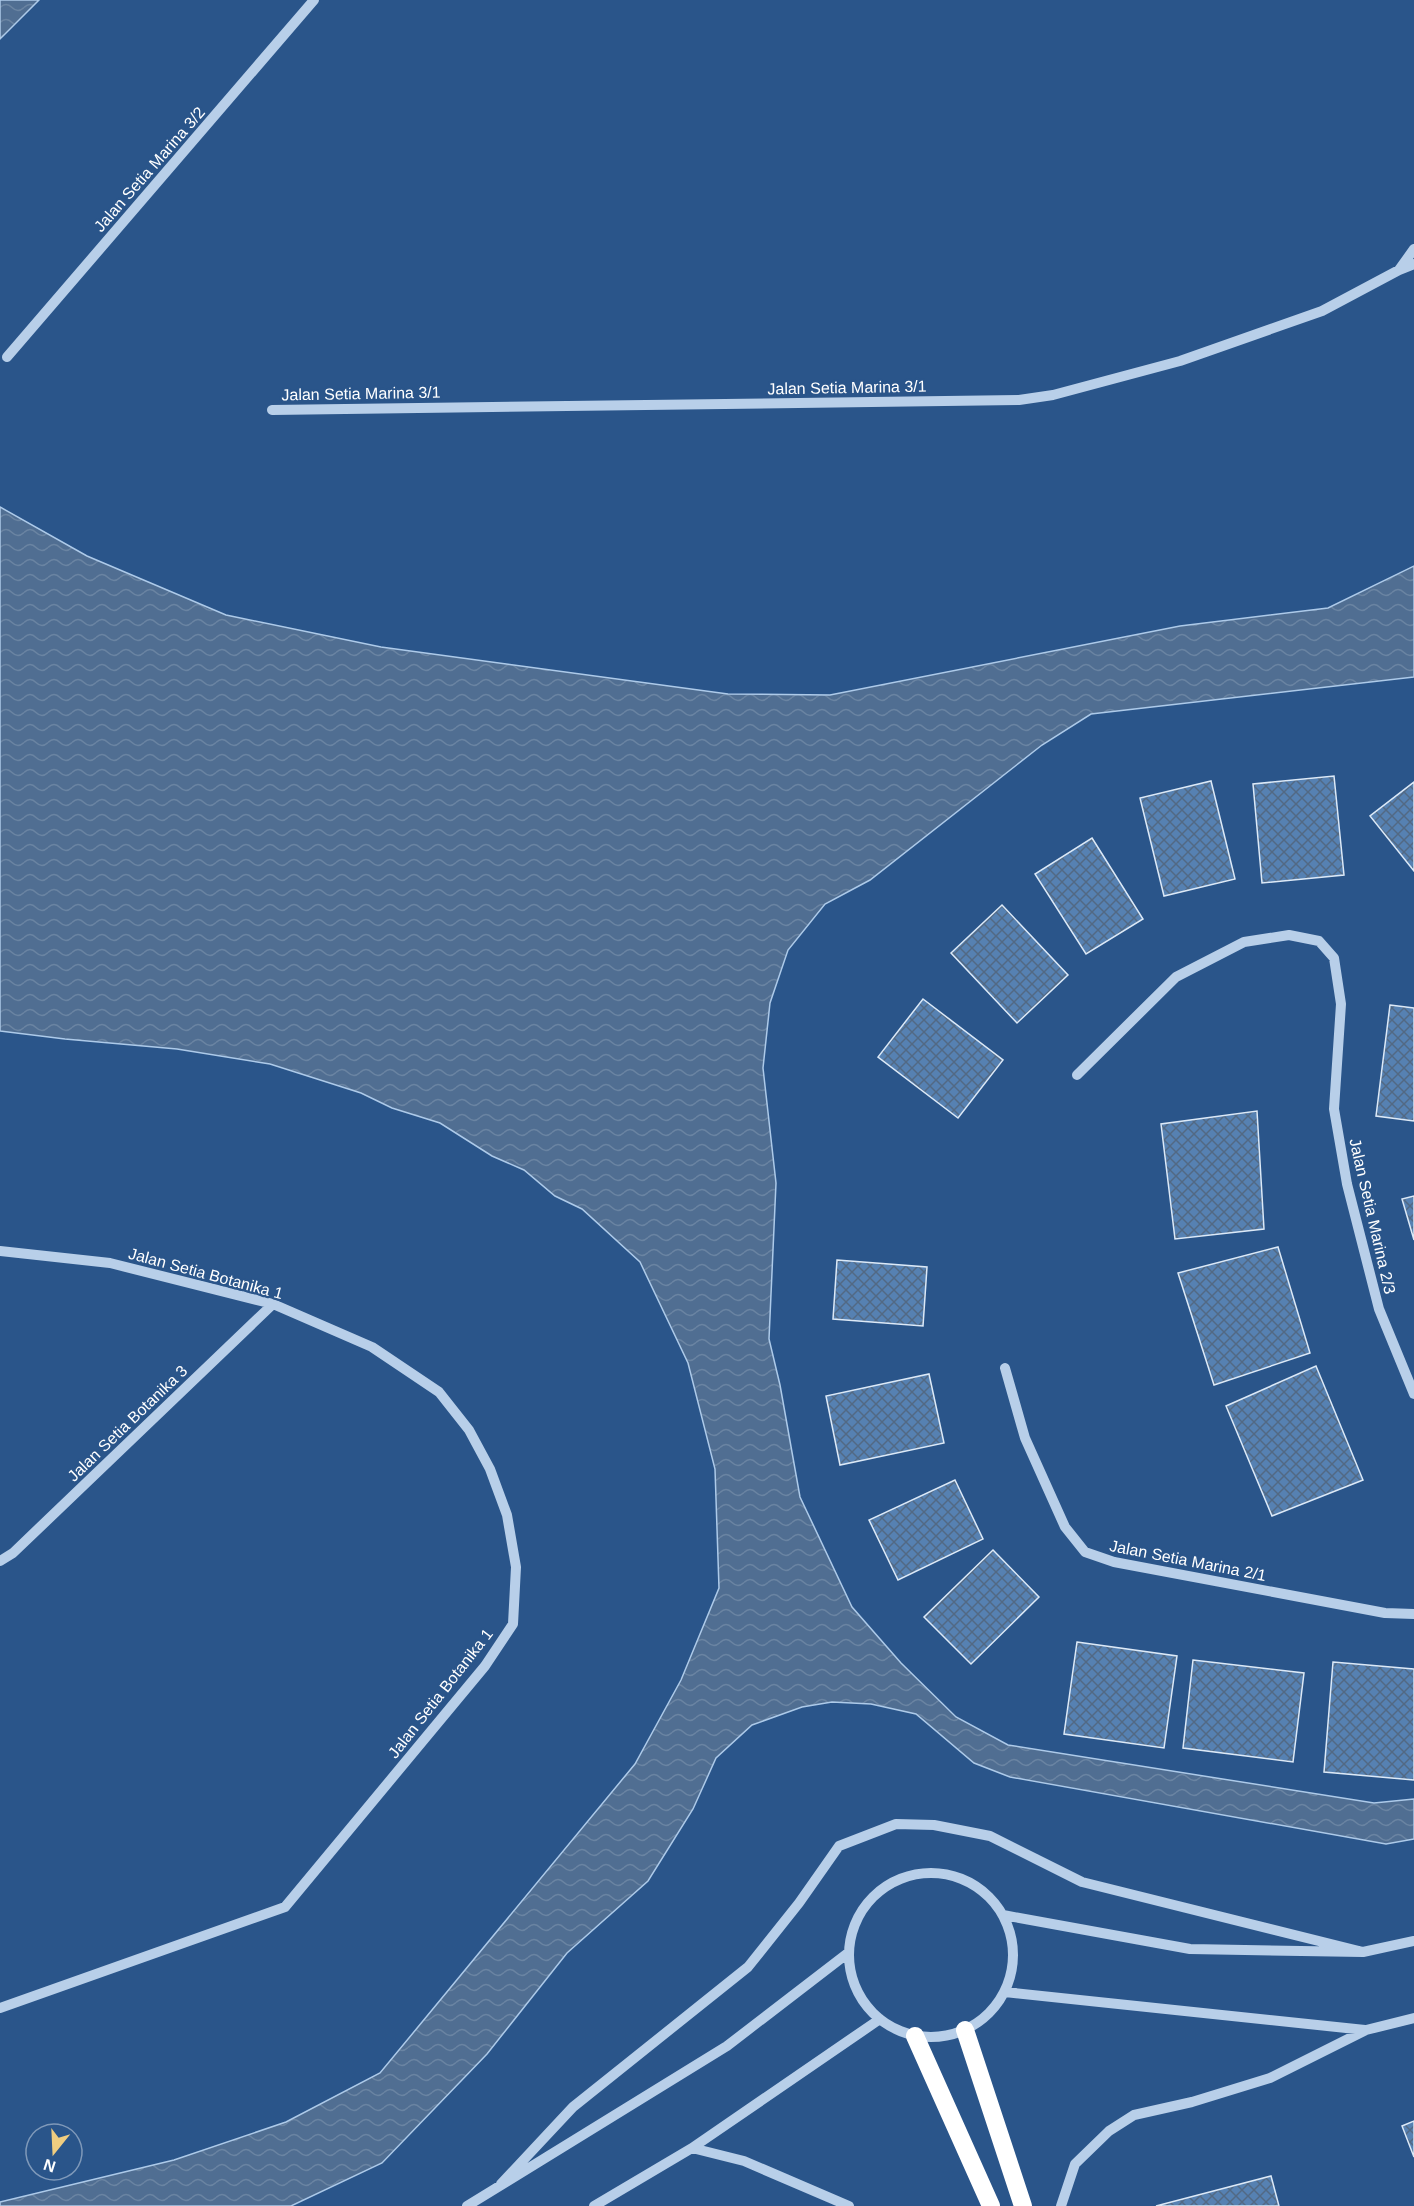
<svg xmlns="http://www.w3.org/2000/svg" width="1414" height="2206" viewBox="0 0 1414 2206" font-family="Arial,sans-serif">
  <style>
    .water { fill: url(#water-waves); stroke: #adcae9; stroke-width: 1.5 }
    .building { fill: url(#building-cross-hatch); stroke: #dce9f7; stroke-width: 1.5 }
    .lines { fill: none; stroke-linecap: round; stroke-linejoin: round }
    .minor { stroke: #b8cfe9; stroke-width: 10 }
    .highway { stroke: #fff; stroke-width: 18 }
    .labels { text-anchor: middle; stroke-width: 4.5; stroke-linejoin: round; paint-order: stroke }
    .street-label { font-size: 16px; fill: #fff; stroke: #2a558a }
  </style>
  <defs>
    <pattern id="water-waves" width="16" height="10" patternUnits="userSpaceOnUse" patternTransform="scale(1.5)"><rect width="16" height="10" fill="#506e92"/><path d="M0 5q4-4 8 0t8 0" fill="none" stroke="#6a84a2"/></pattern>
    <pattern id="building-cross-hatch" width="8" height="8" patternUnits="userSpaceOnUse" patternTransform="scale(1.5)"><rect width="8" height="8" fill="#5681b2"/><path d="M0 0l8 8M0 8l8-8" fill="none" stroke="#526984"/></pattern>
  </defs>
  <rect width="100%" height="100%" fill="#2a558a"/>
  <path class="water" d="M0 0H39L0 39Z
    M0 507 87 556 226 615 381 647 728 694 830 695 1180 626 1328 608 1414 566V677L1091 714 1042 745 870 880 825 904 788 950 770 1003 763 1068 776 1183 769 1339 780 1385 800 1497 852 1607 901 1663 956 1717 1008 1745 1374 1803 1414 1799V1839L1386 1844 1010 1777 974 1763 916 1714 871 1704 832 1702 802 1707 752 1725 716 1758 693 1809 648 1881 567 1953 487 2054 382 2163 291 2206H0V2202L174 2160 286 2122 380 2073 635 1764 681 1680 719 1588 715 1469 688 1363 640 1262 582 1209 555 1196 524 1170 492 1156 440 1123 392 1108 361 1093 270 1064 177 1049 65 1039 0 1031Z"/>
  <path class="building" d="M1334 776 1344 875 1262 883 1253 784Z
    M1211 781 1235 879 1164 896 1140 798Z
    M1414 782V871L1370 816Z
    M1092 838 1143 919 1086 954 1035 874Z
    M1002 905 1068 975 1017 1023 951 953Z
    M923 999 1003 1060 958 1118 878 1057Z
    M1390 1005 1414 1008V1121L1376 1116Z
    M1257 1111 1264 1229 1175 1239 1161 1124Z
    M1414 1196V1240L1402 1199Z
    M1278 1247 1310 1353 1214 1385 1178 1273Z
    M837 1260 927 1267 923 1326 833 1319Z
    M1316 1366 1363 1480 1272 1516 1226 1406Z
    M929 1374 944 1443 840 1465 826 1396Z
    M955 1480 983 1539 898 1580 869 1520Z
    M993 1550 1039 1597 971 1664 924 1617Z
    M1077 1642 1177 1656 1164 1748 1064 1734Z
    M1193 1660 1304 1673 1293 1762 1183 1748Z
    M1333 1662 1414 1669V1780L1324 1772Z
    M1414 2121V2157L1402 2126Z
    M1271 2176 1279 2206H1156Z"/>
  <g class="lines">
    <path class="minor" d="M1399 270 1414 249
      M7 357 314 0
      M272 410 1019 400 1053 395 1180 361 1322 311 1399 270 1414 264
      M1077 1075 1176 977 1244 942 1289 935 1319 941 1334 958 1341 1004 1334 1109 1347 1184 1379 1309 1414 1394
      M0 1251 110 1263 273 1304 372 1347 439 1392 469 1430 490 1469 507 1515 516 1567 513 1624 485 1666 285 1907 0 2008
      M1005 1368 1025 1438 1065 1527 1085 1552 1114 1562 1385 1613 1414 1614
      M0 1561 13 1553 273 1304
      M849 1955a82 82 0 1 1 164 0a82 82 0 1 1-164 0Z
      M1003 1915 1190 1949 1363 1952 1414 1941
      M1005 1992 1365 2030
      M692 2148 744 2161 849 2206
      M501 2184 573 2107 748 1967 799 1903 839 1846 896 1824 934 1825 990 1836 1082 1882 1363 1952
      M467 2206 727 2046 848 1953
      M594 2206 692 2148 880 2019
      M1061 2206 1075 2164 1109 2131 1134 2115 1192 2102 1270 2078 1366 2030 1414 2018"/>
    <path class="highway" d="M965 2030 1023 2206
      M915 2036 991 2206"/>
  </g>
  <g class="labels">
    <g class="street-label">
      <text transform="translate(149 169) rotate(-49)" y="6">Jalan Setia Marina 3/2</text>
      <text transform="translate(847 387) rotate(-1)" y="6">Jalan Setia Marina 3/1</text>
      <text transform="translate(361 393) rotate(-1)" y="6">Jalan Setia Marina 3/1</text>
      <text transform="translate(1373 1216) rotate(77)" y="6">Jalan Setia Marina 2/3</text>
      <text transform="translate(206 1273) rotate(15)" y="6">Jalan Setia Botanika 1</text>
      <text transform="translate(127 1423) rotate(-44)" y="6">Jalan Setia Botanika 3</text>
      <text transform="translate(1188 1560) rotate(11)" y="6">Jalan Setia Marina 2/1</text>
      <text transform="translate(440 1693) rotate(-52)" y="6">Jalan Setia Botanika 1</text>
    </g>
  </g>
  <g transform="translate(54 2152) rotate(198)"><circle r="28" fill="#2a558a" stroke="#7f99b9" stroke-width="1.5"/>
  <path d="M0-4.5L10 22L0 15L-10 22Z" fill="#efcd80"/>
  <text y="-9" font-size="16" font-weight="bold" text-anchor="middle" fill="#ffffff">N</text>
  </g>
</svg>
